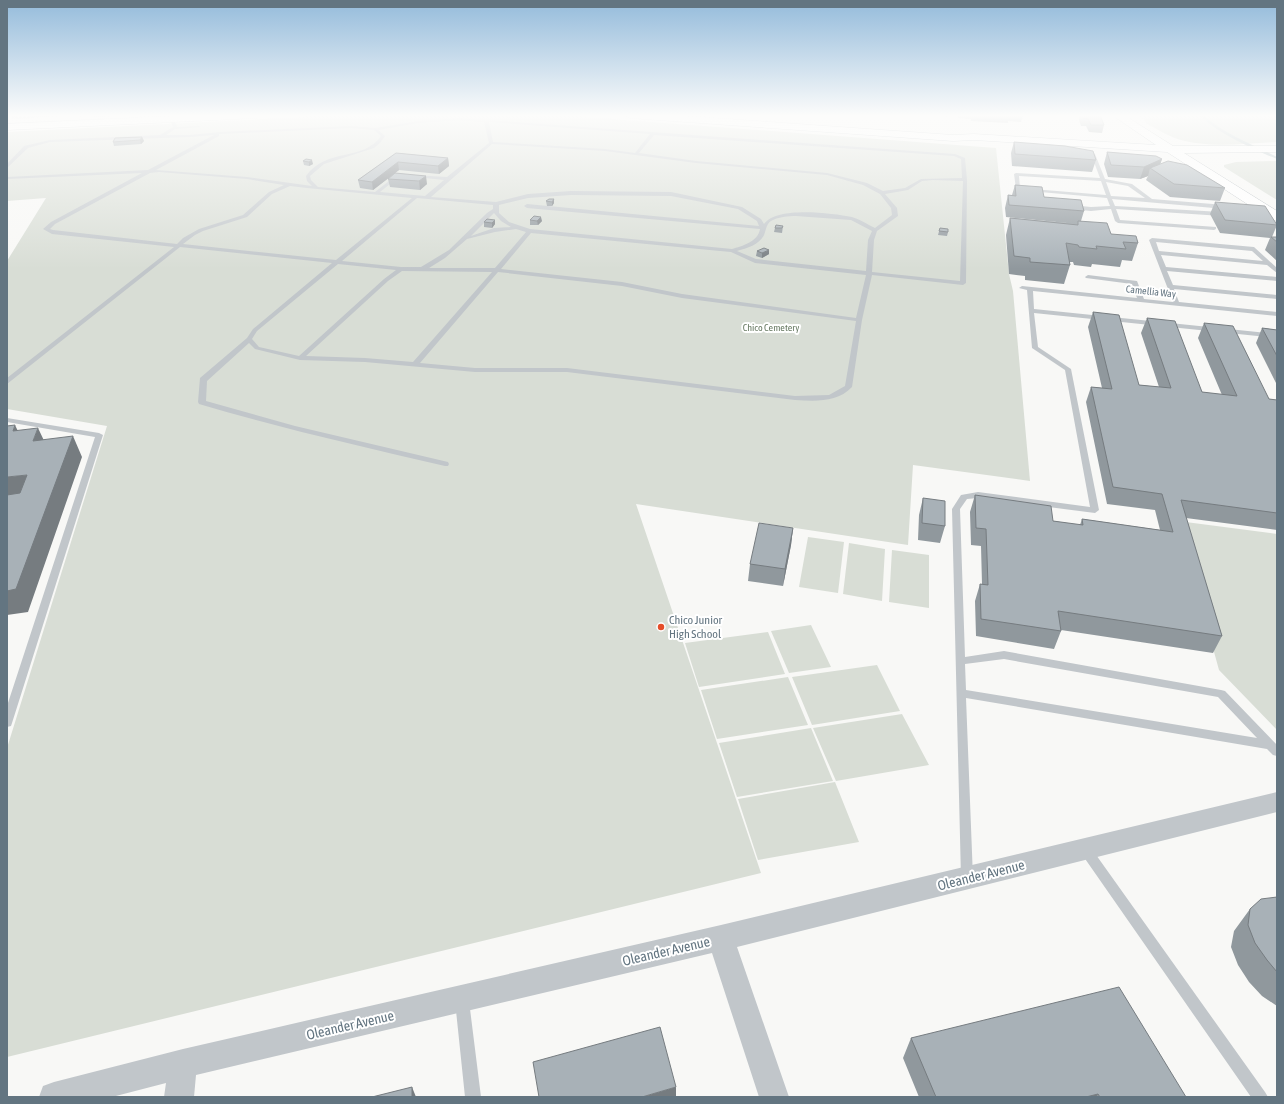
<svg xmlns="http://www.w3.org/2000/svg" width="1284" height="1104" viewBox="0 0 1284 1104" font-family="'Asap Condensed',sans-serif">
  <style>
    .green { fill: #d8ddd5 }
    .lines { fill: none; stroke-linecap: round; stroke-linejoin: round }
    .stream { fill: #b7c5c8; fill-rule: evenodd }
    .secondary-casing { stroke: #b1b8bd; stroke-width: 1 }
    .lane { fill: #c1c6ca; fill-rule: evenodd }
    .street { fill: #c1c6ca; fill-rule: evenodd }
    .secondary { fill: #fff; fill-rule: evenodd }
    .wall { fill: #90989d }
    .shaded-wall { fill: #767c80 }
    .building { fill: #a8b1b7; stroke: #767c80 }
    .poi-dot { fill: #e54d29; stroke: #fff; stroke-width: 1.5 }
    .labels { text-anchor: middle; stroke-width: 4; stroke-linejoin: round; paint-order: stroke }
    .far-street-label { font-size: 10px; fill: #637581; stroke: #fff }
    .far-park-label { font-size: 10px; fill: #677962; stroke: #fff }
    .poi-label { font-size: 12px; fill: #637581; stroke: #fff; text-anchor: start }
    .near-street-label { font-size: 14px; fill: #637581; stroke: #fff }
  </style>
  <rect width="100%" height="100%" fill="#f8f8f6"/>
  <path class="green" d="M343 115H558L996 148 1009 274 1013 291 1030 481 913 465 908 545 636 504 761 873 7 1057V748L107 426 7 409V261L46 198 7 201V132Z
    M1137 115H1277V142C1247 143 1214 148 1185 141 1171 138 1158 130 1146 123L1144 119Z
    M1277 161V200L1224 167V165L1236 162Z
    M1178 521 1277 534V730L1219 670Z
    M808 537 844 542 838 593 799 587Z
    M849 543 885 549 882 601 843 594Z
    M892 550 929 555V608L889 602Z
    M811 625 831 667 789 673 771 631Z
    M768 632 785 674 699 687 685 643Z
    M877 665 900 711 812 725 792 677Z
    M788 677 808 725 717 739 701 690Z
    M902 714 929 765 836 781 813 728Z
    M811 728 833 781 737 797 719 743Z
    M835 782 859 842 758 860 738 799Z"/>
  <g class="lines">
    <path class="stream" d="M1200 115H1203C1224 134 1252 144 1277 157V159C1257 151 1213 131 1200 115Z"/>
    <defs>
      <path id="secondary" d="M197 115H262L257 118 7 130V124Z
        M625 115H671L953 135 974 134 1156 145 1112 115H1124L1173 146H1277V152L1184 153 1277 211V221L1272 220 1167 152 974 140 953 141 630 118Z"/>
    </defs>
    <use href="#secondary" class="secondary-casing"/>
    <path class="lane" d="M13 115H17V117L55 115 58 116 17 119 12 118Z
      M81 115H85L82 117 80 116Z
      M139 115H143L138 122H136Z
      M944 115H948V116L946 117Z
      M172 118 174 119 177 127 199 126 201 127 175 129 166 135H190L220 132 351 126 375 128 419 121 458 118 955 154 965 158 967 180 966 283 963 285 872 275 862 320 852 387C837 403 815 401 795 400L567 372H475L365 362 300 360 255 349 249 343 207 381 206 401 295 426 448 462 449 464 448 466H445C363 447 280 428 199 404L198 402 200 378 247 338 253 329 332 263 180 247 7 384V378L174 247 52 234 43 229 51 222 142 173 7 179V177L148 170 214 135 190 137 50 142 28 148 7 168V164L24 146 50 140 160 135 173 127 170 119ZM458 120 484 122 489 143 447 177 413 175V177H415L444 180 425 196 380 192 400 176V175L398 174 375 192 318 187 311 180 310 176 324 164 374 148 380 143 385 136 378 130 419 123ZM489 122 650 134 635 153 605 149 493 142ZM351 128 374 130 381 136C363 162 327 147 306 176L307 181 312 186 247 177 156 170 219 136V134ZM654 135 954 156 961 159 962 178 921 179 905 188 883 191 867 183 827 173 696 161 639 153ZM492 144 605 151 696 163 827 175 863 185 880 194 891 208 892 215 875 228C867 224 859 219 852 217 831 213 777 206 764 224L761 219 742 207 671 192 571 191 528 194 496 202 431 197ZM159 172 247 179 284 185 269 192 243 215 199 229 183 238 177 244 53 230 50 229 55 224 150 173ZM933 180 963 181 960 281 872 272 874 240 877 231 898 216 897 208 885 194 908 190 922 181ZM290 186 307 188 412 198 336 260 183 244 195 235 203 231 247 217 272 194ZM571 195 671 196 738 209 757 221 759 226 527 204 524 206 527 208 760 229C758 242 742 246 732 249L530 229 509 222 499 213V205L528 198ZM417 198 493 205V209L487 213 449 250 421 267H401L342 261ZM494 213 501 221 511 227 494 228 471 236ZM796 216 851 220 872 231 868 240 866 271 756 259 737 251C747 248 759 245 764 235 766 231 766 224 771 221 777 217 789 216 796 216ZM516 229 526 232 495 268H429L445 258 467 239 495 232ZM531 233 720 251 731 252 755 263 866 275 856 318 682 294 622 282 501 269ZM338 264 396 270 384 279 299 356 259 347 252 339 257 331ZM402 271 492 272 413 362 365 358 306 356 388 281ZM498 272 622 286 682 298 856 321 845 386 829 395 795 396 567 368H475L420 363Z
      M1093 153 1095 154 1105 179 1132 184 1152 199 1225 205 1228 207 1225 209 1112 199 1115 206 1222 212 1225 214 1222 216 1116 209 1120 220 1216 227V229L1214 230 1118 223 1115 221 1111 209 1091 211 1071 209 1068 207 1071 205 1091 207 1110 206 1107 198 1018 190 1016 189 1014 174 1016 173 1100 178 1091 154ZM1019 176 1101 181 1106 195 1020 188ZM1106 182 1128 186 1145 198 1111 196Z
      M1152 238 1254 247 1277 268V273L1267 265 1161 255 1166 267 1277 277V281L1167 271 1173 285 1277 295V299L1174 289 1179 302 1277 312V316L1033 291 1034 309 1277 334V338L1034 313 1038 347 1071 369 1099 510 1095 513 978 498 967 499 960 509 965 657 1004 651 1221 690 1225 691 1277 745V756L1273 755 1267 749 966 698 973 878 971 882 967 884 963 882 961 878 952 509 961 495 978 492 1090 507 1065 370 1032 348 1027 290 1019 288 1022 286 1137 298 1132 284 1086 278 1085 277 1088 275 1137 281 1144 299 1173 302 1149 240ZM1156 242 1252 251 1263 261 1159 251ZM1004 659 1218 697 1257 738 966 690 965 664Z
      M7 418 99 433 103 435 12 723 11 726 7 727V706L95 437 7 422Z
      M1085 844 1089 845 1265 1092 1268 1097H1251L1081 853 1079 849 1081 845Z
      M462 994 467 996 469 1001 481 1097H465L455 1001 457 996Z"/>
    <path class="street" d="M1277 792V812L737 947 789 1097H759L712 953 196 1075 194 1097H164L166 1083 112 1097H39L43 1086 54 1082 183 1049 721 925Z"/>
    <use href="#secondary" class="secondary"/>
  </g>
  <path class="wall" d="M958 115H1023L1021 122 1008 121V123L971 121V119L958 118Z
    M1080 115H1100L1104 125 1102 133 1089 132 1086 126H1081L1079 120Z
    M142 137 144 141 141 144 114 146 113 142 115 138Z
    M1014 142 1096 160 1092 172 1012 166 1011 153Z
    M1107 152 1162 159 1160 164 1225 188 1220 201 1170 197 1146 180 1148 176 1140 179 1108 177 1104 164Z
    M396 153 448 158 449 166 439 174 399 170 395 173 427 184 420 190 390 187 388 179 395 173 373 190 360 188 358 180Z
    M306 159 313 164 309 166 304 165 303 161Z
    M1015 185 1044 197 1084 211 1081 221 1111 234 1138 243 1132 261 1122 260 1120 267 1092 264 1091 267 1074 265 1073 262H1069L1070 265 1064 284 1025 280V276L1009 274 1006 235 1010 218 1077 224 1006 217 1005 208 1008 195H1012Z
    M554 199V203L552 206H547L546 201Z
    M1215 202 1277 225 1272 237H1277V261L1265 250 1270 238 1220 233 1210 214Z
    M487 219 495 224 492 228 484 227V222Z
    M530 220 542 221 538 225H530Z
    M783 226 782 233 774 232 775 228Z
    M940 228 948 232 947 236 938 235Z
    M757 251 769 254 762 258 756 256Z
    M1093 312 1139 385 1159 387 1141 333 1147 318 1202 392 1222 395 1198 338 1204 323 1269 399 1277 400V530L1186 518 1222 636 1213 653 1061 630V631L1054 649 976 636 975 601 980 584H982L981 546 971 545 970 512 975 495 1053 521 1080 525 1082 519 1160 530 1155 510 1107 504 1086 402 1091 387 1102 388 1088 327Z
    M1262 328 1277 330V385L1256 343Z
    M923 498 945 526 940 543 918 540 919 515Z
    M793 528 791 545 783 586 748 581 750 564Z
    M1277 897V1006L1262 996 1249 982 1238 965 1231 947 1234 931 1250 909Z
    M911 1038 1186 1097H919L903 1058Z"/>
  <path class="shaded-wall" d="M94 115H124L94 117Z
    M142 137 144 141 141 144 140 140Z
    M448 158 449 166 439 174 438 166Z
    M1162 159 1158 171 1150 168 1148 176 1140 179 1144 167Z
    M312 160 313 164 309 166V162Z
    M398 162 399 170 373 190 372 182Z
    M426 176 427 184 420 190 419 181Z
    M554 199V203L552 206V202Z
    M541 217 542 221 538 225 537 221Z
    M495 220V224L492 228V223Z
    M769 250V254L762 258V253Z
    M15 425 25 446 13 431Z
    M38 428 48 449 33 441Z
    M73 436 82 457 28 612 7 615V591Z
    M27 475 37 496 7 501V477Z
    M793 528 791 545 783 586 785 569Z
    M412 1087 416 1097H412Z
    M676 1087V1097H642Z
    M1098 1094 1096 1097H1086Z"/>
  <path class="building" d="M1082 115H1100L1104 125H1091L1088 119 1083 118Z
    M142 137 140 140 113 142 115 138Z
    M1014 142 1065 146 1093 151 1096 160 1015 154Z
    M1107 152 1156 156 1162 159 1144 167 1111 165Z
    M396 153 448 158 438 166 398 162 372 182 358 180Z
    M306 159 312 160 309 162 303 161Z
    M1168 161 1187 165 1225 188 1174 184 1150 168Z
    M395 173 426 176 419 181 388 179Z
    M1015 185 1042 187 1044 197 1081 200 1084 211 1009 205 1008 195 1016 196Z
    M549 199H554L552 202 546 201Z
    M1215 202 1265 206 1277 225 1225 220Z
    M534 216 541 217 537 221 530 220Z
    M1010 218 1078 225V221L1107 223 1111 234 1136 236 1138 243 1123 242 1126 249 1096 246 1097 249 1079 247 1078 245 1066 243 1070 265 1030 262V258L1014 256Z
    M487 219 495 220 492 223 484 222Z
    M776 225 783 226 782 228H775Z
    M940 228 948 229V232L939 231Z
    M1271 237H1277V242Z
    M764 248 769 250 762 253 757 251Z
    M1093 312 1119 315 1139 385 1171 388 1147 318 1175 321 1202 392 1237 396 1204 323 1233 326 1269 399 1277 400V513L1181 500 1222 636 1058 611 1061 631 981 619 980 584 988 585 986 529 976 528 975 495 1051 506 1053 521 1083 525 1082 519 1173 532 1162 494 1113 487 1091 387 1112 389Z
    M1262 328 1277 330V356Z
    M15 425 13 431 38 428 33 441 73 436 16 589 7 591V495L20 493 27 475 7 477V426Z
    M923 498 945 501V526L922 523Z
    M759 523 793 528 785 569 750 564Z
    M1277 897V972L1267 960 1255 943 1248 925 1250 909 1261 899Z
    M1119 987 1186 1097H1100L1098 1094 1086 1097H936L911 1038Z
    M660 1027 676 1087 642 1097H539L533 1062Z
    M412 1087V1097H372Z"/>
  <linearGradient id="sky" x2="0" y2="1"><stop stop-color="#94bbdb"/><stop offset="0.43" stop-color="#fcfcfb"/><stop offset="1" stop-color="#fcfcfb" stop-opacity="0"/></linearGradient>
  <rect width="1284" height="269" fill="url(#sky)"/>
  <circle class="poi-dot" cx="661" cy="627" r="4"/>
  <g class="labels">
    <g class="far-street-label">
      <text transform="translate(1151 291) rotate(6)" y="4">Camellia Way</text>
    </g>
    <g class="far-park-label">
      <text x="771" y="331">Chico Cemetery</text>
    </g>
    <g class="poi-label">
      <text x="669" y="624">Chico Junior<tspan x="669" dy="14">High School</tspan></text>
    </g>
    <g class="near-street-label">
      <text transform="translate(981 875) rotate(-14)" y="5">Oleander Avenue</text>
      <text transform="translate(666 951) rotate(-13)" y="5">Oleander Avenue</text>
      <text transform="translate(350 1025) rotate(-13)" y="5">Oleander Avenue</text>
    </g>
  </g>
  <rect width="1284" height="1104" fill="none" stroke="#637581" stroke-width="16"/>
</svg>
